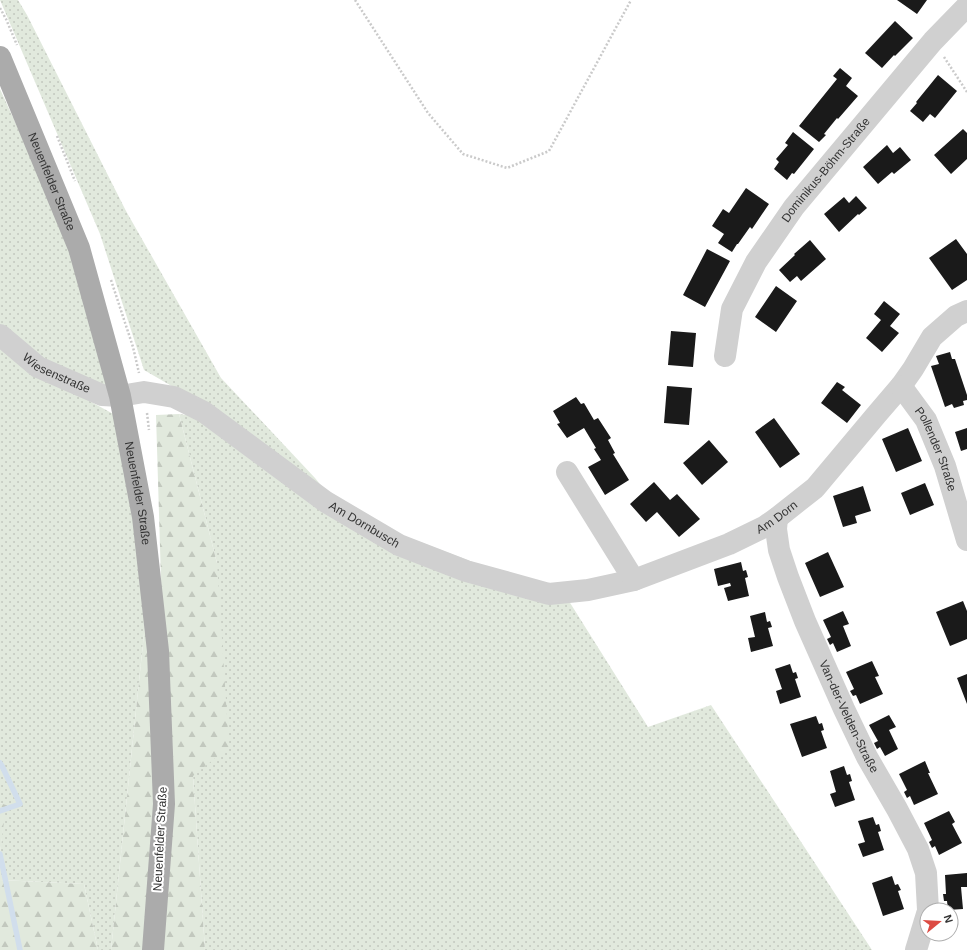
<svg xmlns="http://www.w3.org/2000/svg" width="967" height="950" viewBox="0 0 967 950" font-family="Helvetica,sans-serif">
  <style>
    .green { fill: url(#green-dots) }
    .forest { fill: url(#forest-firs) }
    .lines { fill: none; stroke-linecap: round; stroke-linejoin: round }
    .stream { stroke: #d1deec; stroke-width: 5.5 }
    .building { fill: #1a1a1a }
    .path { stroke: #cacaca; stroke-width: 2.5; stroke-dasharray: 2 2; stroke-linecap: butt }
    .minor { stroke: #d0d0d0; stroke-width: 22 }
    .major { stroke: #ababab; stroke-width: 22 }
    .labels { text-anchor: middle; stroke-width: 4; stroke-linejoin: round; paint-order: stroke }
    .street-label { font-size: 12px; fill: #333; stroke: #fff }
  </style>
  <defs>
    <pattern id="green-dots" width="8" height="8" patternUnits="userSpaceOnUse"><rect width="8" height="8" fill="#e1e9dd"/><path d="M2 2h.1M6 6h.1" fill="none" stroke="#c2c8be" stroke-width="1.8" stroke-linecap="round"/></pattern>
    <pattern id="forest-firs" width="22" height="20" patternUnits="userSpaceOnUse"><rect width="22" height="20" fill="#e1e9dd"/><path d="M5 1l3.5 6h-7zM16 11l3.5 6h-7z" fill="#c2c8be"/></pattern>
  </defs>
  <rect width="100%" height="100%" fill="#fff"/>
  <path class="green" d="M0 0H18L27 15 126 211 221 378 315 478 328 494 213 410 144 370 100 234Z
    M0 89 74 251 108 388 40 361 0 329Z
    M0 342 40 374 117 416 152 619 145 624 111 950H98L84 884 0 880V854L5 805 0 803Z
    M179 414 202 417 328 507 567 598 648 727 711 705 872 950H205L193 776 217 563Z"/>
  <path class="forest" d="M179 414 217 563 229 747 193 776 205 950H111L145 624 162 613 156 415Z
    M0 803 6 805 0 854Z
    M0 880 84 884 98 950H0Z"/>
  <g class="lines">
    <path class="stream" d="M0 763 2 766 20 804 0 811
      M0 854 20 950"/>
  </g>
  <path class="building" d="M897 0H927L917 14Z
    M895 21 913 38 895 56 894 55 882 68 865 53Z
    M840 68 852 78 846 86 858 96 838 119 837 118 824 134 826 135 819 142 799 126 837 79 833 76Z
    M938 75 957 91 935 118 930 114 923 122 910 111 917 103 916 102Z
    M963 129 967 133V159L951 174 934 155Z
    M793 132 814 149 794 174 792 173 787 180 774 169 779 162 776 159 788 145 785 143Z
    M887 145 893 153 900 147 911 160 894 174 892 172 878 184 863 167Z
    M746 188 769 204 752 229 750 227 738 244H737L732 252 718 243 724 234 712 226 723 209 729 213Z
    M856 196 867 208 859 215 858 214 839 232 824 214 844 197 849 203Z
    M956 239 967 254V280L952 290 929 258Z
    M810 240 826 259 801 281 797 276 790 282 779 270 795 255 794 254Z
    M707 249 730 261 705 307 683 295Z
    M776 286 797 301 776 332 755 317Z
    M884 301 900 314 890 326 899 333 882 352 866 338 881 320 874 314Z
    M671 331 696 333 693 367 668 365Z
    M950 352 952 359H955L967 395V400L963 401 964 405 954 408 952 404 945 407 931 366 939 364 936 356Z
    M837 382 845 387 842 390 861 405 847 423 821 403Z
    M667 386 692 388 689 425 664 423Z
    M576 397 581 404 584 403 594 420 598 418 611 438 608 440 615 453 613 454 629 480 605 495 588 467 601 460 594 449 596 448 584 428 567 438 557 424 560 423 553 411Z
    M774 418 800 454 780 468 755 432Z
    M908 428 922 461 896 472 882 439Z
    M967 428V449L961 451 955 432Z
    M709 440 728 462 702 485 683 463Z
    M654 482 670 500 677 494 700 519 679 537 657 512 646 522 630 504Z
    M925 483 934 505 910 515 901 493Z
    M863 486 871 511 855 516 857 523 843 527 833 496Z
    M828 552 844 587 820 597 805 563Z
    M741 562 743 571 746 570 748 577 745 578 749 596 728 601 724 588 731 586 730 583 718 586 714 569Z
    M963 601 967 611V639L950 646 936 612Z
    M843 611 849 624 843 626 851 646 837 652 833 643 830 645 827 639 831 637 823 620Z
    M765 612 767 622 770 621 772 627 768 628 773 646 751 652 748 638 755 637 750 616Z
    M872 661 879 676 875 677 883 694 860 704 856 695 853 696 850 691 854 689 846 672Z
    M790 664 793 673 796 672 798 678 795 679 801 697 780 704 776 691 782 689 775 669Z
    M967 674V704L957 678Z
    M889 715 896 727 889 730 898 749 885 756 880 747 877 749 874 743 878 741 869 725Z
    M816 716 819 724 822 723 824 730 821 731 827 748 802 757 790 724Z
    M925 761 930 773H928L938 794 914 805 910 796 907 798 904 792 907 790 899 774Z
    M844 766 847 775 850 774 852 781 849 782 855 800 835 807 830 794 836 792 830 771Z
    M949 811 955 822 952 824 962 843 939 855 935 846 932 848 929 842 932 840 924 823Z
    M873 817 876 825 879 824 881 831 878 832 884 850 863 857 858 844 865 842 858 821Z
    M967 873V887H961L963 909 948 910 947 901H944L943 894H946L945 875Z
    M892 876 895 885 898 884 901 890 898 891 904 909 883 916 872 883Z"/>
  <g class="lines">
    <path class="path" d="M355 0 428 113 463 154 507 168 549 151 631 0
      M0 8 6 19 17 45
      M944 57 967 92
      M57 136 75 181
      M111 280 133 347 139 373
      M147 413 149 430"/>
    <g class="minor">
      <path id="s1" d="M0 335 38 367 102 395 120 396 144 392 174 397 204 412 326 502 399 545 466 571 549 594 588 590 634 580 729 544 764 527 777 518 815 488 877 414 901 386 913 369 932 337 956 316 967 311"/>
      <path id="s2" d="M725 356 732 309 756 262 794 207 933 41 967 6"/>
      <path id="s3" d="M901 386 926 420 945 466 967 540"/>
      <path d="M567 472 634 580"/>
      <path id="s4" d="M777 518 776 529 779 550 788 577 805 621 844 709 867 757 897 809 918 849 926 873 928 910"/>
      <path d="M916 950 927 914"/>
    </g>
    <path class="major" id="s5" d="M0 57 79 248 120 396 143 517 158 651 164 804 153 950"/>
  </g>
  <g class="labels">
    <g class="street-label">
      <text dy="4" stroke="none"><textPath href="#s2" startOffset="216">Dominikus-Böhm-Straße</textPath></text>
      <text dy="4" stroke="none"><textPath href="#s5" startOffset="135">Neuenfelder Straße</textPath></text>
      <text dy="4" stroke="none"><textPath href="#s1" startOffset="69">Wiesenstraße</textPath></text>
      <text dy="4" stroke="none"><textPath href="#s3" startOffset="73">Pollender Straße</textPath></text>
      <text dy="4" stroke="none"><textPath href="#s5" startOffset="459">Neuenfelder Straße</textPath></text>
      <text dy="4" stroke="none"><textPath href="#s1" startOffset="863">Am Dorn</textPath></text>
      <text dy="4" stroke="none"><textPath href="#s1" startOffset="422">Am Dornbusch</textPath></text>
      <text dy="4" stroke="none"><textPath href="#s4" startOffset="213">Van-der-Velden-Straße</textPath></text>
      <text transform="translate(160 839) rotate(-87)" y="4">Neuenfelder Straße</text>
    </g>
  </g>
  <g transform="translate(939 922) rotate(72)"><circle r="19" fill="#ffffff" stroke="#adadad"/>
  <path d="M0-3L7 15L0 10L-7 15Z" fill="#dc4b43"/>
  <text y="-6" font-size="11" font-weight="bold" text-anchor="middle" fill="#333333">N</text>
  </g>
</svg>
